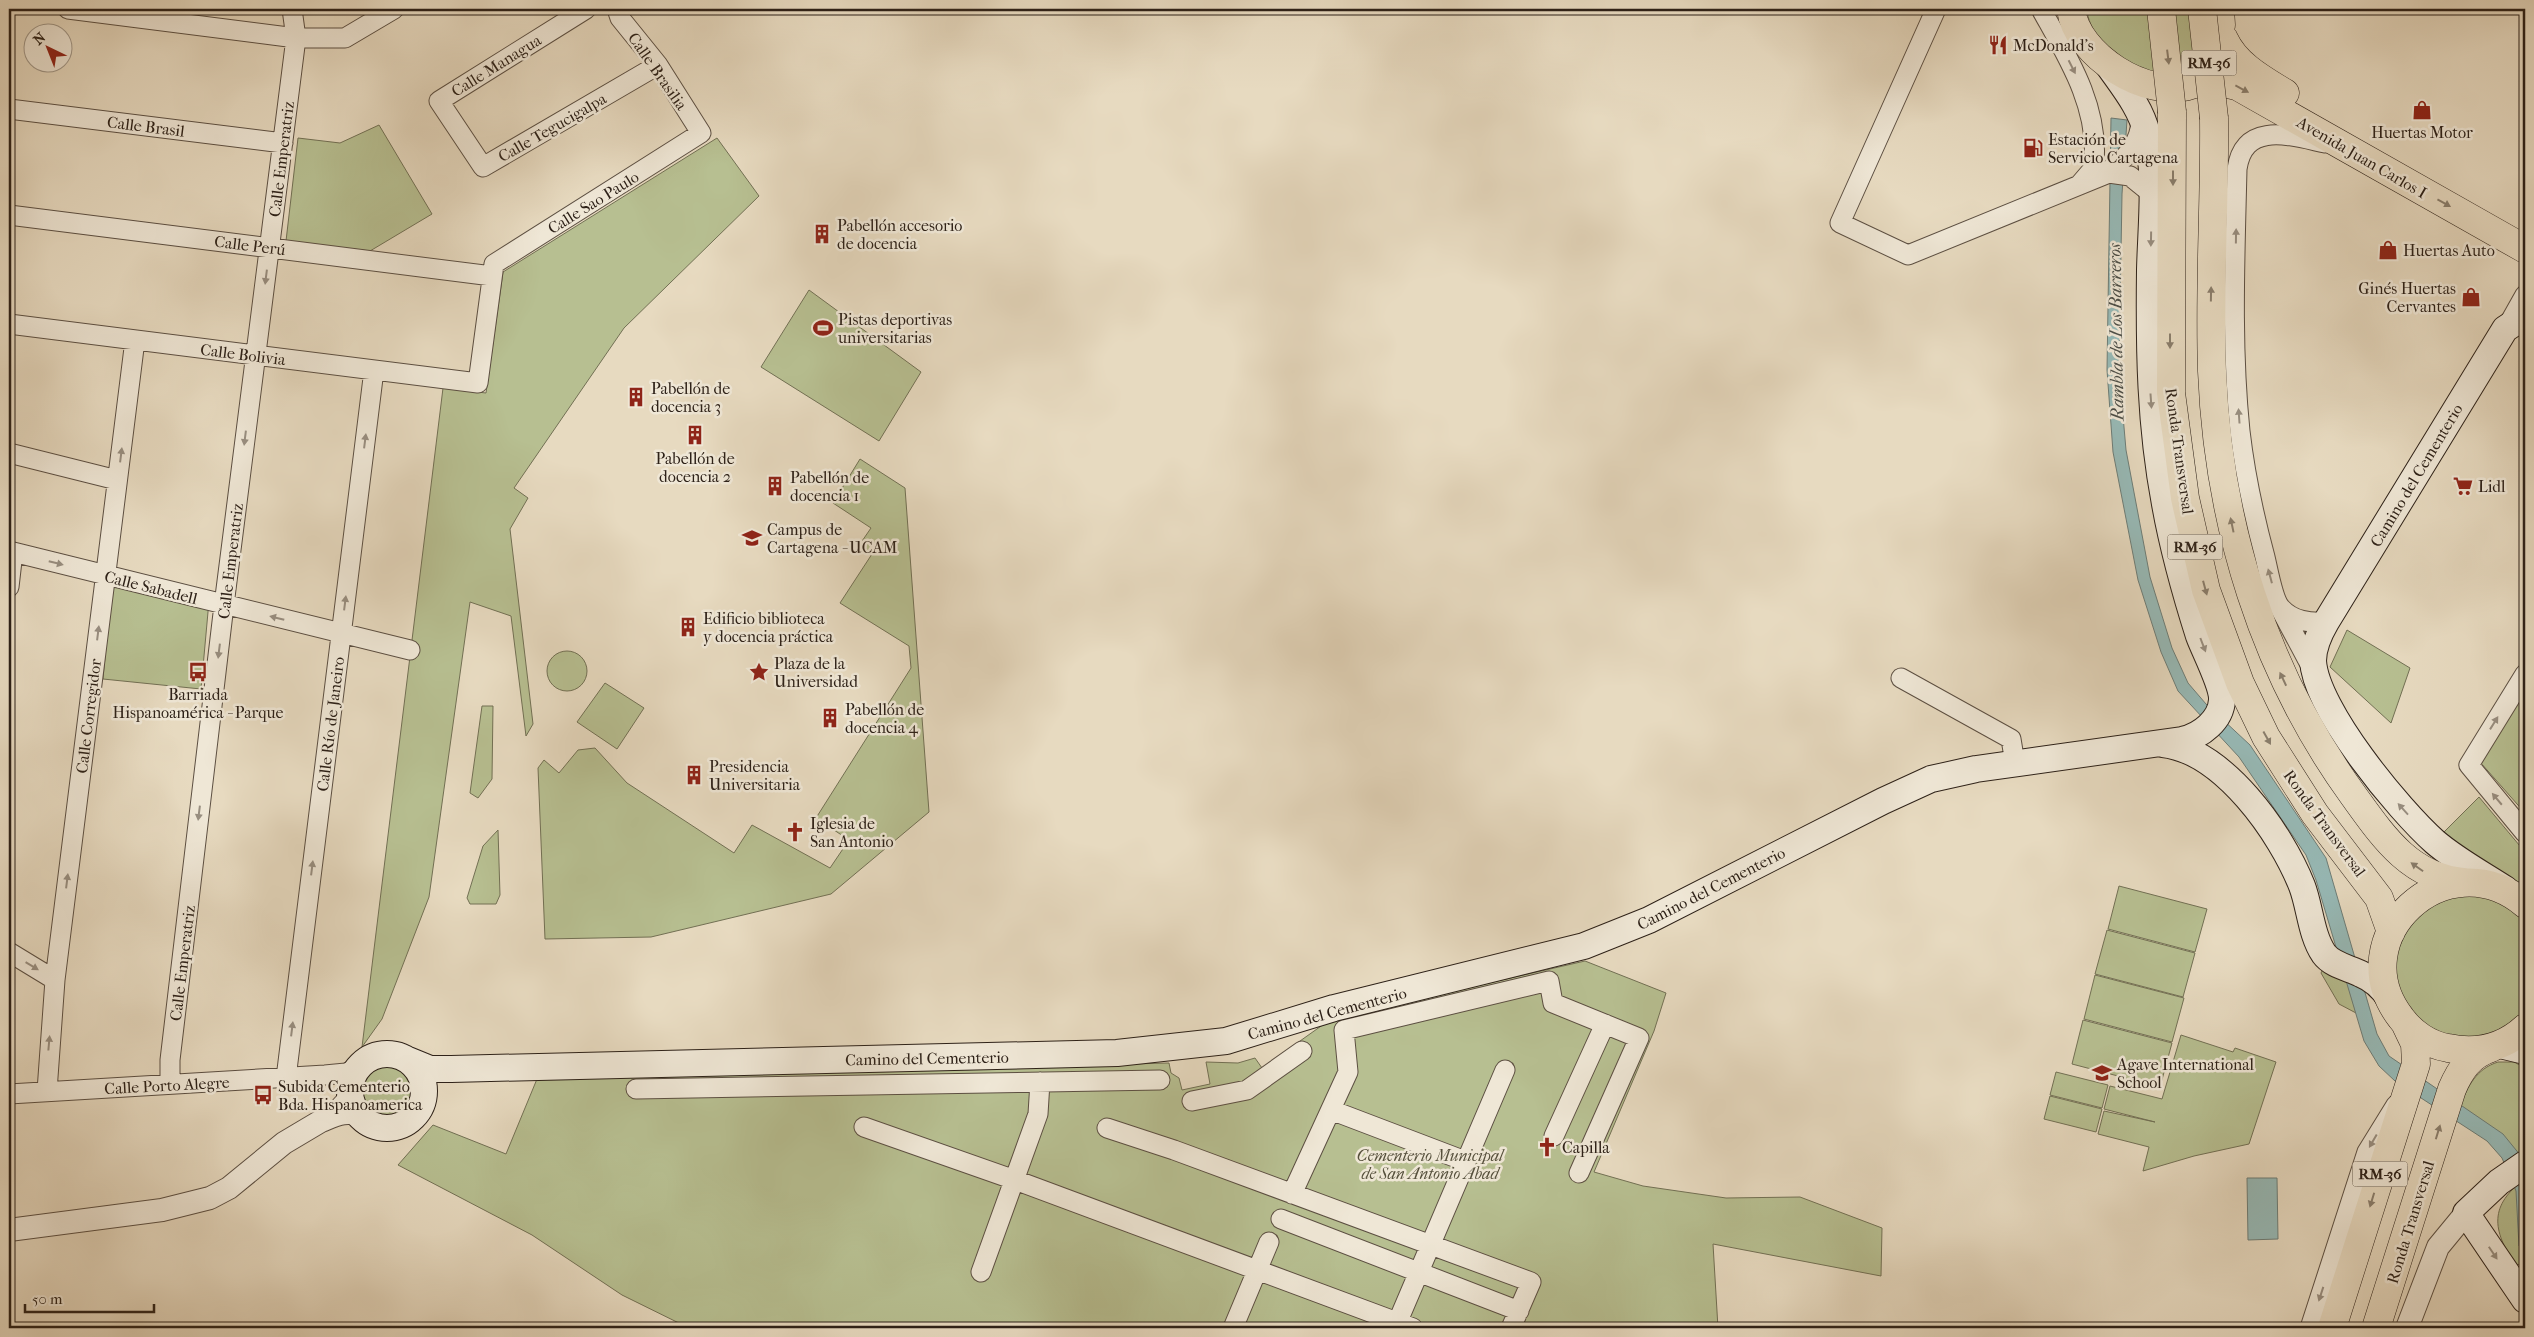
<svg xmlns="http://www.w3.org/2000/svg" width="2534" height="1337" viewBox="0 0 2534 1337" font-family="'IM FELL French Canon',serif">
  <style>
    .green { fill: #b7bf91; stroke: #727054 }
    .water { fill: #97bab7; stroke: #6d7d77 }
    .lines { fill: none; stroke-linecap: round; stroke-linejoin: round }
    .minor-casing { stroke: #5c4f42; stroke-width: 21 }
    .tertiary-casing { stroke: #5c4f42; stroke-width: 24 }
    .secondary-casing { stroke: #2d2118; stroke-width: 28 }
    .primary-casing { stroke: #2d2118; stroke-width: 29 }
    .trunk-casing { stroke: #2d2118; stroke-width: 29 }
    .minor { stroke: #efe7d6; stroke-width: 19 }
    .tertiary { stroke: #efe7d6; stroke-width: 22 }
    .secondary { stroke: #efe7d6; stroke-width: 26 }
    .primary { stroke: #e7dac0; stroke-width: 28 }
    .trunk { stroke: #e7dac0; stroke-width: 28 }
    .trunk-bridge-casing { stroke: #2d2118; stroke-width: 29; stroke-linecap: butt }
    .trunk-bridge { stroke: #e7dac0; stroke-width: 28 }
    .oneway { fill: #8a7e6c }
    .oneway2 { fill: #988e80 }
    .labels { text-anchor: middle; stroke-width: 5; stroke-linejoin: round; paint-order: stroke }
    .shield { fill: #efe7d6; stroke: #675c51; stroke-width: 1 }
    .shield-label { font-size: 15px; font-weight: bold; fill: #2d2118 }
    .poi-label { font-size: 16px; fill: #2d2118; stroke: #efe7d6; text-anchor: start }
    .street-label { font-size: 16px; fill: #2d2118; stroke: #efe7d6 }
    .park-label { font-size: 16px; font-style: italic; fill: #56503c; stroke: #efe7d6 }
    .water-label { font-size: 18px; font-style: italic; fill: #4d4f48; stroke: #efe7d6 }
  </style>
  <rect width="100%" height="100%" fill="#e7dac0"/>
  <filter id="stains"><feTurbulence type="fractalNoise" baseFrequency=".004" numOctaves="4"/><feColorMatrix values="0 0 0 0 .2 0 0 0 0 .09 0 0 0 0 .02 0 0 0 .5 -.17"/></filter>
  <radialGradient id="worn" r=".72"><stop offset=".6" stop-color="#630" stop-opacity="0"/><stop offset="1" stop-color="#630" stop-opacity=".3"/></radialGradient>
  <path class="green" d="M2087 9H2195L2194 66C2159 91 2089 50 2087 9Z
    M379 125 432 214 370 251 286 241 298 138 340 143Z
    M717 138 759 196 624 328 514 488 528 498 510 529 533 724 526 736 511 616 470 602 429 897 382 1019 362 1047 443 388 486 393 503 272Z
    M809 290 921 372 879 441 761 367Z
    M860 459 905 488 929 812 831 894 651 937 545 939 538 768 544 760 559 773 578 750 595 748 627 783 734 853 752 825 830 868 849 840 816 818 911 668 909 646 840 603 872 554 860 544 871 528 833 503Z
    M112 578 209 601 201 689 103 679Z
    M2347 630 2410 668 2391 723 2330 667Z
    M547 671a20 20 0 1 1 40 0a20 20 0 1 1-40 0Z
    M605 683 644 708 617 749 577 722Z
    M2525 689V813L2480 762Z
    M482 706H493L492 779 478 798 470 793Z
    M2479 797 2525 852V885L2482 864 2443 833Z
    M498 830 500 895 496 904H470L467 898 483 846Z
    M2119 886 2207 909 2195 952 2108 929Z
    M2510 892 2525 904V1028L2444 1048 2384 980 2423 895Z
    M2107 930 2195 953 2183 997 2095 974Z
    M1585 961 1666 993 1654 1031 1594 1172 1643 1186 1726 1198 1800 1197 1882 1228 1881 1276 1713 1244 1718 1328H689L622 1295 532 1235 398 1165 433 1125 506 1154 537 1079 1169 1063 1171 1073 1179 1078 1182 1090 1210 1084 1206 1062 1238 1063 1255 1058 1262 1068 1331 1019Z
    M2323 969 2348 983 2356 1013 2339 1004 2321 973Z
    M2095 975 2184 998 2172 1042 2084 1019Z
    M2083 1020 2172 1043 2160 1087 2072 1064Z
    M2181 1035 2233 1052 2235 1048 2276 1062 2249 1144 2194 1156 2143 1171 2149 1147 2098 1134 2104 1111 2155 1122 2104 1109 2110 1086 2162 1099Z
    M351 1091a36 36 0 1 1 72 0a36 36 0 1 1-72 0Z
    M2498 1062H2514L2525 1068V1151L2520 1154 2460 1106C2468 1086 2476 1069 2498 1062Z
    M2056 1072 2108 1085 2102 1108 2050 1095Z
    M2050 1096 2102 1109 2096 1132 2044 1119Z
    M2525 1179V1262L2521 1265 2515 1264C2492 1230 2489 1205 2525 1179Z"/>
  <path class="water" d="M2111 118 2127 120 2122 194 2119 370 2126 450 2150 577 2172 648 2188 683 2206 704 2250 745 2326 858 2377 1034 2389 1056 2503 1134 2525 1161V1242L2519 1246 2516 1191 2502 1158 2487 1141 2395 1081 2379 1066 2364 1041 2316 880 2306 855 2239 757 2178 691 2161 652 2138 580 2113 452 2107 370Z
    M2247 1178H2277L2278 1239 2248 1240Z"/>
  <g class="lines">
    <defs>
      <path id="minor" d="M68 9 296 38H345L394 9
        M586 9 439 101 483 167 658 65
        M1936 9 1840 223 1908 255 2109 173 2130 176 2151 193
        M2041 9C2067 56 2099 106 2094 162L2092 170 2080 184
        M9 109 283 143
        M2325 143C2292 136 2244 120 2237 169 2235 256 2231 344 2240 431 2245 474 2254 516 2265 557 2268 569 2273 600 2281 608 2293 621 2309 623 2326 622
        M2103 174C2123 162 2141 144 2141 119
        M9 215 492 276
        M9 324 478 383 494 264 701 133 658 65 620 18 617 9
        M2507 327 2525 295
        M9 453 117 480
        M9 551 410 650
        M9 587 13 552
        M2280 608 2313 670
        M2525 674 2469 765 2525 833
        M1901 678 2011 739 2015 763
        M9 952 55 980
        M286 1078 374 370
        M170 1084V1060L224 605 296 38 292 9
        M636 1089 1160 1080
        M47 1091 55 980 135 340
        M9 1094 325 1075 346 1073 358 1068
        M1192 1101 1247 1090 1302 1051
        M1331 1110 1465 1161
        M864 1127 1015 1180 1413 1328
        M1107 1128 1174 1150 1531 1282 1511 1328
        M1554 1136 1605 1024
        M1292 1194 1348 1072 1344 1030 1549 981 1553 1003 1639 1038 1579 1173
        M1281 1219 1519 1311
        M981 1272 1038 1114 1040 1082
        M1233 1328 1269 1242
        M1395 1328 1505 1070
        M2310 1328 2367 1152 2396 1105"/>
      <path id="tertiary" d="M351 1097 340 1109 321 1121C334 1116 347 1109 360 1116
        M9 1230 162 1210 210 1198 229 1188 284 1143 321 1121
        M2407 1328 2438 1247 2466 1213"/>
      <path id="secondary" d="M2163 744C2224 751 2281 833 2302 886 2310 907 2311 935 2324 954 2332 965 2349 968 2361 974 2373 979 2382 987 2389 998
        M2505 889C2482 874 2456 860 2435 842 2399 810 2316 710 2313 661 2313 647 2319 634 2326 622L2505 329 2525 316
        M2500 1045 2525 1051
        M350 1091a37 37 0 1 1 74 0a37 37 0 1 1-74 0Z
        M408 1060 430 1069H451L1117 1053 1226 1041 1334 1008 1584 946 1649 920 1883 801 1931 779 1976 769 2182 740C2201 736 2221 720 2222 700 2223 686 2204 650 2199 636 2185 592 2173 549 2165 504 2150 424 2149 350 2150 270 2151 226 2157 177 2147 134 2141 107 2121 84 2106 62
        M2525 1164 2499 1182 2466 1213 2525 1300"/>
      <path id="primary" d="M2071 9C2076 55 2147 100 2191 85
        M2224 39C2236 65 2262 79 2285 93
        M2195 84 2218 82 2237 86 2525 249"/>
      <path id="trunk" d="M2220 9 2221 25
        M2172 112 2171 393 2185 498 2206 590 2240 683 2266 737 2315 814 2379 898 2391 932
        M2214 118C2215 202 2209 286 2212 371 2218 523 2263 671 2353 795 2382 835 2409 877 2463 882
        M2525 904C2446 838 2339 938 2401 1018 2412 1033 2429 1045 2448 1048 2476 1054 2503 1048 2525 1028
        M2332 1328 2416 1064 2415 1044 2405 1023
        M2376 1328 2452 1089C2460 1070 2470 1055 2491 1048"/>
    </defs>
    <use href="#minor" class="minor-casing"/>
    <use href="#tertiary" class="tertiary-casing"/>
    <use href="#secondary" class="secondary-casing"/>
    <use href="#primary" class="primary-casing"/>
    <use href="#trunk" class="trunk-casing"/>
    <use href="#minor" class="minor"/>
    <use href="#tertiary" class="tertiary"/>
    <use href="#secondary" class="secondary"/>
    <use href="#primary" class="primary"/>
    <use href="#trunk" class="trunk"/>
    <defs>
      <path id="trunk-bridge" d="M2161 9 2172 112
        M2202 9 2214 118"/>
    </defs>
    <use href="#trunk-bridge" class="trunk-bridge-casing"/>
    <use href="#trunk-bridge" class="trunk-bridge"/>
  </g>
  <defs><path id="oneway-solid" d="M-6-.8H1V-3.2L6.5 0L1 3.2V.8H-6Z" transform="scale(1.25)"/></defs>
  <g class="oneway">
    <use href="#oneway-solid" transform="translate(2168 57) rotate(83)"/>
    <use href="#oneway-solid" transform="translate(2242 89) rotate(28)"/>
    <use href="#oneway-solid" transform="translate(2173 178) rotate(90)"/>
    <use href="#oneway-solid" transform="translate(2444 203) rotate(29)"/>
    <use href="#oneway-solid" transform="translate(2211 294) rotate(-89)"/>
    <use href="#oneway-solid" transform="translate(2170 341) rotate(90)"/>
    <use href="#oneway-solid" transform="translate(2232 525) rotate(-102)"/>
    <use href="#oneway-solid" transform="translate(2205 588) rotate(75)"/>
    <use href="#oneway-solid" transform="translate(2283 679) rotate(-115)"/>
    <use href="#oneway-solid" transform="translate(2267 738) rotate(61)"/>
    <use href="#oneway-solid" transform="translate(2417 867) rotate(-145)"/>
    <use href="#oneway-solid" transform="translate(2438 1132) rotate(-73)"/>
    <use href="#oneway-solid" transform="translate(2372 1200) rotate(107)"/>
  </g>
  <g class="oneway2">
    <use href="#oneway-solid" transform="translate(2072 67) rotate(63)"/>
    <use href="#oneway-solid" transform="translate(2236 236) rotate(-89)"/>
    <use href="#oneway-solid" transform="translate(2151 239) rotate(91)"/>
    <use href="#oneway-solid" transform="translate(266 277) rotate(97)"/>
    <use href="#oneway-solid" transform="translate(2151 401) rotate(86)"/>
    <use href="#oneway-solid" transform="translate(2239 416) rotate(-94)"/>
    <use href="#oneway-solid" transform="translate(245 438) rotate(97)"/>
    <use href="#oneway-solid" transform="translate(365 441) rotate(-83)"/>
    <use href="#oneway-solid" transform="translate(121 455) rotate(-83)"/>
    <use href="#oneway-solid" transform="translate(56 563) rotate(14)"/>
    <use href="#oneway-solid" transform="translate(2270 576) rotate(-105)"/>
    <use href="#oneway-solid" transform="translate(345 603) rotate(-83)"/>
    <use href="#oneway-solid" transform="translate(277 618) rotate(-166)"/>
    <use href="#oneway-solid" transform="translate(98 633) rotate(-83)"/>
    <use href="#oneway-solid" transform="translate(2203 645) rotate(69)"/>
    <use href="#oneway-solid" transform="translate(219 651) rotate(97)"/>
    <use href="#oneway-solid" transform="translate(2494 723) rotate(-58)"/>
    <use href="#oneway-solid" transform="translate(2497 799) rotate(-130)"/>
    <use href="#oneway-solid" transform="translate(2403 809) rotate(-132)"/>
    <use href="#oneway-solid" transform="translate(199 813) rotate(97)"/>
    <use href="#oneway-solid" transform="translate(312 868) rotate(-83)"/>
    <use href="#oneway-solid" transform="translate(67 881) rotate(-83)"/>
    <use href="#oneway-solid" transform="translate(32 966) rotate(31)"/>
    <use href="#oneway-solid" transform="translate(292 1029) rotate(-83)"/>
    <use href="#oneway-solid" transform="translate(49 1043) rotate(-85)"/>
    <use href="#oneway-solid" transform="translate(2373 1141) rotate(120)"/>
    <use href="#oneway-solid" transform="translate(2493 1253) rotate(56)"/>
    <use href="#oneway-solid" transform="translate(2321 1294) rotate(108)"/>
  </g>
  <defs>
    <symbol id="restaurant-bare" viewBox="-9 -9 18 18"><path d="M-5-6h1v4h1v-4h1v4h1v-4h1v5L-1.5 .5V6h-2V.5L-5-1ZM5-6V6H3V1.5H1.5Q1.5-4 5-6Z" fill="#8f2418" stroke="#efe7d6" stroke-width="2.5" paint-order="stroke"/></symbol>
    <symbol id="shop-bare" viewBox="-9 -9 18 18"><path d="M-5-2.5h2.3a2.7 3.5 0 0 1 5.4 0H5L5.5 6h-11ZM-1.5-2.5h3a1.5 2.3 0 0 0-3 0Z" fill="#8f2418" stroke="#efe7d6" stroke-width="2.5" paint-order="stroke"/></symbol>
    <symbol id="fuel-bare" viewBox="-9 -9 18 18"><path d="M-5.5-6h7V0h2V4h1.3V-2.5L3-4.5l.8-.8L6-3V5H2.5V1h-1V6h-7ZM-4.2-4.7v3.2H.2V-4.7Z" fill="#8f2418" stroke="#efe7d6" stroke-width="2.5" paint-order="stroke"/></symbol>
    <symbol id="building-bare" viewBox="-9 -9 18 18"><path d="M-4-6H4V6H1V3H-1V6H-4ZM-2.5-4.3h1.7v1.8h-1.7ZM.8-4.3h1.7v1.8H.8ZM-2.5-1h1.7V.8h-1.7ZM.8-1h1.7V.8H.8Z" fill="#8f2418" stroke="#efe7d6" stroke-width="2.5" paint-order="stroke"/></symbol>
    <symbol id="stadium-bare" viewBox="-9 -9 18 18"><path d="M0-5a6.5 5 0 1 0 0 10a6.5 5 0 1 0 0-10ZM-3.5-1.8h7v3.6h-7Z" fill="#8f2418" stroke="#efe7d6" stroke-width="2.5" paint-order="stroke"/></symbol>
    <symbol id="supermarket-bare" viewBox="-9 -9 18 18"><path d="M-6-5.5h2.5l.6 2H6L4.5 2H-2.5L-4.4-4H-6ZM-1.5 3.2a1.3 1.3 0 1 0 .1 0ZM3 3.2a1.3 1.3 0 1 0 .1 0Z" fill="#8f2418" stroke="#efe7d6" stroke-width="2.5" paint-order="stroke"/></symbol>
    <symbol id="university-bare" viewBox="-9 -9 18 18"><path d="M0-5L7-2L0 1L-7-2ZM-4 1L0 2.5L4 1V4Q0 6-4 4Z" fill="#8f2418" stroke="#efe7d6" stroke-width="2.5" paint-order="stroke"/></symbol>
    <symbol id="bus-bare" viewBox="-9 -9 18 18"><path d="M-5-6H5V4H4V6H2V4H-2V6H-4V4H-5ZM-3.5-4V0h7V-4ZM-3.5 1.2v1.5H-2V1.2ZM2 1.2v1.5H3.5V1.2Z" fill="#8f2418" stroke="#efe7d6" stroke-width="2.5" paint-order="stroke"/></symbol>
    <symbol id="sight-bare" viewBox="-9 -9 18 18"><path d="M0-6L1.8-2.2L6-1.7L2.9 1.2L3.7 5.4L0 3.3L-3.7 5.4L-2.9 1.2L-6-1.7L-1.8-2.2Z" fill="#8f2418" stroke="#efe7d6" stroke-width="2.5" paint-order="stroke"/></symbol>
    <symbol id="church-bare" viewBox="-9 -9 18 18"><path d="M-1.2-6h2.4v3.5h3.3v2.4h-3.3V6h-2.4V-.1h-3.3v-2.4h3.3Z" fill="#8f2418" stroke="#efe7d6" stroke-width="2.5" paint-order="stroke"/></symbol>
    <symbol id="school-bare" viewBox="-9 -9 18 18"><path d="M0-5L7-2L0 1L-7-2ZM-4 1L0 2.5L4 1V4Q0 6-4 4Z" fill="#8f2418" stroke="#efe7d6" stroke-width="2.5" paint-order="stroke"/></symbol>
  </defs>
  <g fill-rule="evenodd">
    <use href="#restaurant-bare" x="1984" y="31" width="28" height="28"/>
    <use href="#shop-bare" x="2408" y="96" width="28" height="28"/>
    <use href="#fuel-bare" x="2019" y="134" width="28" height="28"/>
    <use href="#building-bare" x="808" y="220" width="28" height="28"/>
    <use href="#shop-bare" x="2374" y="236" width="28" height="28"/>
    <use href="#shop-bare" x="2457" y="283" width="28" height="28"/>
    <use href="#stadium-bare" x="809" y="314" width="28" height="28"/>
    <use href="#building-bare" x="622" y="383" width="28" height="28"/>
    <use href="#building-bare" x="681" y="421" width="28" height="28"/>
    <use href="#building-bare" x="761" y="472" width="28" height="28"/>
    <use href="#supermarket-bare" x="2449" y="472" width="28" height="28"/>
    <use href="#university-bare" x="738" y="524" width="28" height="28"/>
    <use href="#building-bare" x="674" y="613" width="28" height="28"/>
    <use href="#bus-bare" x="184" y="658" width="28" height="28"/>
    <use href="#sight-bare" x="745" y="658" width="28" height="28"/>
    <use href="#building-bare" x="816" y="704" width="28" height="28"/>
    <use href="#building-bare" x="680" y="761" width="28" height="28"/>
    <use href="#church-bare" x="781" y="818" width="28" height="28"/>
    <use href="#school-bare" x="2088" y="1059" width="28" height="28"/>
    <use href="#bus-bare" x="249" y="1081" width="28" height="28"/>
    <use href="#church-bare" x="1533" y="1133" width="28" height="28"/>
  </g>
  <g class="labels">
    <g class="shield">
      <rect x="2181.5" y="50.5" width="55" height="25" rx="4"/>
      <rect x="2167.5" y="534.5" width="55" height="25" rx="4"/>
      <rect x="2352.5" y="1161.5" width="55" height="25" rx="4"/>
    </g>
    <g class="shield-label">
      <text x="2209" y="68">RM-36</text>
      <text x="2195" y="552">RM-36</text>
      <text x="2380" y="1179">RM-36</text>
    </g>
    <g class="poi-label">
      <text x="2013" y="51">McDonald's</text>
      <text x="2422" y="138" text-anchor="middle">Huertas Motor</text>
      <text x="2048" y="145">Estación de<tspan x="2048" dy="18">Servicio Cartagena</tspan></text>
      <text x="837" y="231">Pabellón accesorio<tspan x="837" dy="18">de docencia</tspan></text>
      <text x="2403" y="256">Huertas Auto</text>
      <text x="2456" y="294" text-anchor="end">Ginés Huertas<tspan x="2456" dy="18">Cervantes</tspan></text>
      <text x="838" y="325">Pistas deportivas<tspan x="838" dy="18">universitarias</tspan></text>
      <text x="651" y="394">Pabellón de<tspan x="651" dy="18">docencia 3</tspan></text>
      <text x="695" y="464" text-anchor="middle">Pabellón de<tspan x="695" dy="18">docencia 2</tspan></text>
      <text x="790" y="483">Pabellón de<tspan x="790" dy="18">docencia 1</tspan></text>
      <text x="2478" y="492">Lidl</text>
      <text x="767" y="535">Campus de<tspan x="767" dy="18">Cartagena - UCAM</tspan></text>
      <text x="703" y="624">Edificio biblioteca<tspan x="703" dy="18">y docencia práctica</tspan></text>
      <text x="774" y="669">Plaza de la<tspan x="774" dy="18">Universidad</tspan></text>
      <text x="198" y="700" text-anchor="middle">Barriada<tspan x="198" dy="18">Hispanoamérica - Parque</tspan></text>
      <text x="845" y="715">Pabellón de<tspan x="845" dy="18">docencia 4</tspan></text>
      <text x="709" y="772">Presidencia<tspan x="709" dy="18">Universitaria</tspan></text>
      <text x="810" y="829">Iglesia de<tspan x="810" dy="18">San Antonio</tspan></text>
      <text x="2117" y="1070">Agave International<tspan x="2117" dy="18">School</tspan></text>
      <text x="278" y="1092">Subida Cementerio<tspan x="278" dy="18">Bda. Hispanoamerica</tspan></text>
      <text x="1562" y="1153">Capilla</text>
    </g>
    <g class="street-label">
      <text transform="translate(496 65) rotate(-32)" y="6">Calle Managua</text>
      <text transform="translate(658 71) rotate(55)" y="6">Calle Brasilia</text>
      <text transform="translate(146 126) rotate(7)" y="6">Calle Brasil</text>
      <text transform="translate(552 127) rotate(-30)" y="6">Calle Tegucigalpa</text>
      <text transform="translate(2362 157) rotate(30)" y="6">Avenida Juan Carlos I</text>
      <text transform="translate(281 159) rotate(-83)" y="6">Calle Emperatriz</text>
      <text transform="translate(593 202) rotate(-32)" y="6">Calle Sao Paulo</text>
      <text transform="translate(250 245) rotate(7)" y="6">Calle Perú</text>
      <text transform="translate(243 354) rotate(7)" y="6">Calle Bolivia</text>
      <text transform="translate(2180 451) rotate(82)" y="6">Ronda Transversal</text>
      <text transform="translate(2416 475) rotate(-59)" y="6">Camino del Cementerio</text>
      <text transform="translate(230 561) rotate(-83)" y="6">Calle Emperatriz</text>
      <text transform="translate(151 587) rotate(14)" y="6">Calle Sabadell</text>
      <text transform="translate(88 716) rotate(-83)" y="6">Calle Corregidor</text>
      <text transform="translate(330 724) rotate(-83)" y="6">Calle Río de Janeiro</text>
      <text transform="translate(2325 823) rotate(54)" y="6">Ronda Transversal</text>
      <text transform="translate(1711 888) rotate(-27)" y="6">Camino del Cementerio</text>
      <text transform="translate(182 963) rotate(-83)" y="6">Calle Emperatriz</text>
      <text transform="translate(1327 1013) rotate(-15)" y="6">Camino del Cementerio</text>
      <text transform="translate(927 1058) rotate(-1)" y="6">Camino del Cementerio</text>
      <text transform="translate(167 1085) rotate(-3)" y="6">Calle Porto Alegre</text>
      <text transform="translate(2410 1222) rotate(-73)" y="6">Ronda Transversal</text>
    </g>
    <g class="park-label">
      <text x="1430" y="1161">Cementerio Municipal<tspan x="1430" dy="18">de San Antonio Abad</tspan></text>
    </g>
    <g class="water-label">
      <text transform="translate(2116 332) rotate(-91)" y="6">Rambla de Los Barreros</text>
    </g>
  </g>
  <rect width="2534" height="1337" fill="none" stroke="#e7dac0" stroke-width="30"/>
  <rect x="10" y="10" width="2514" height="1317" fill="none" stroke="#2d2118" stroke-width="2.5"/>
  <rect x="15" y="15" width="2504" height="1307" fill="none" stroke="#2d2118"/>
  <g transform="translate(48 48) rotate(317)"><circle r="24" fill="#efe7d6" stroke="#a1988a"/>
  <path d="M0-4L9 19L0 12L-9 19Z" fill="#8f2418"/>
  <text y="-8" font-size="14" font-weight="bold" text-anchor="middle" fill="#2d2118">N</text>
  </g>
  <path d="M25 1304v8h129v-8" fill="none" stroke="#2d2118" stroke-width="2.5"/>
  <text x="32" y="1304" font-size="15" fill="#2d2118" stroke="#efe7d6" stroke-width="4" paint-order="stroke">50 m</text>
  <rect width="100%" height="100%" filter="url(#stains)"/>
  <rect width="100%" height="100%" fill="url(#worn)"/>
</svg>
